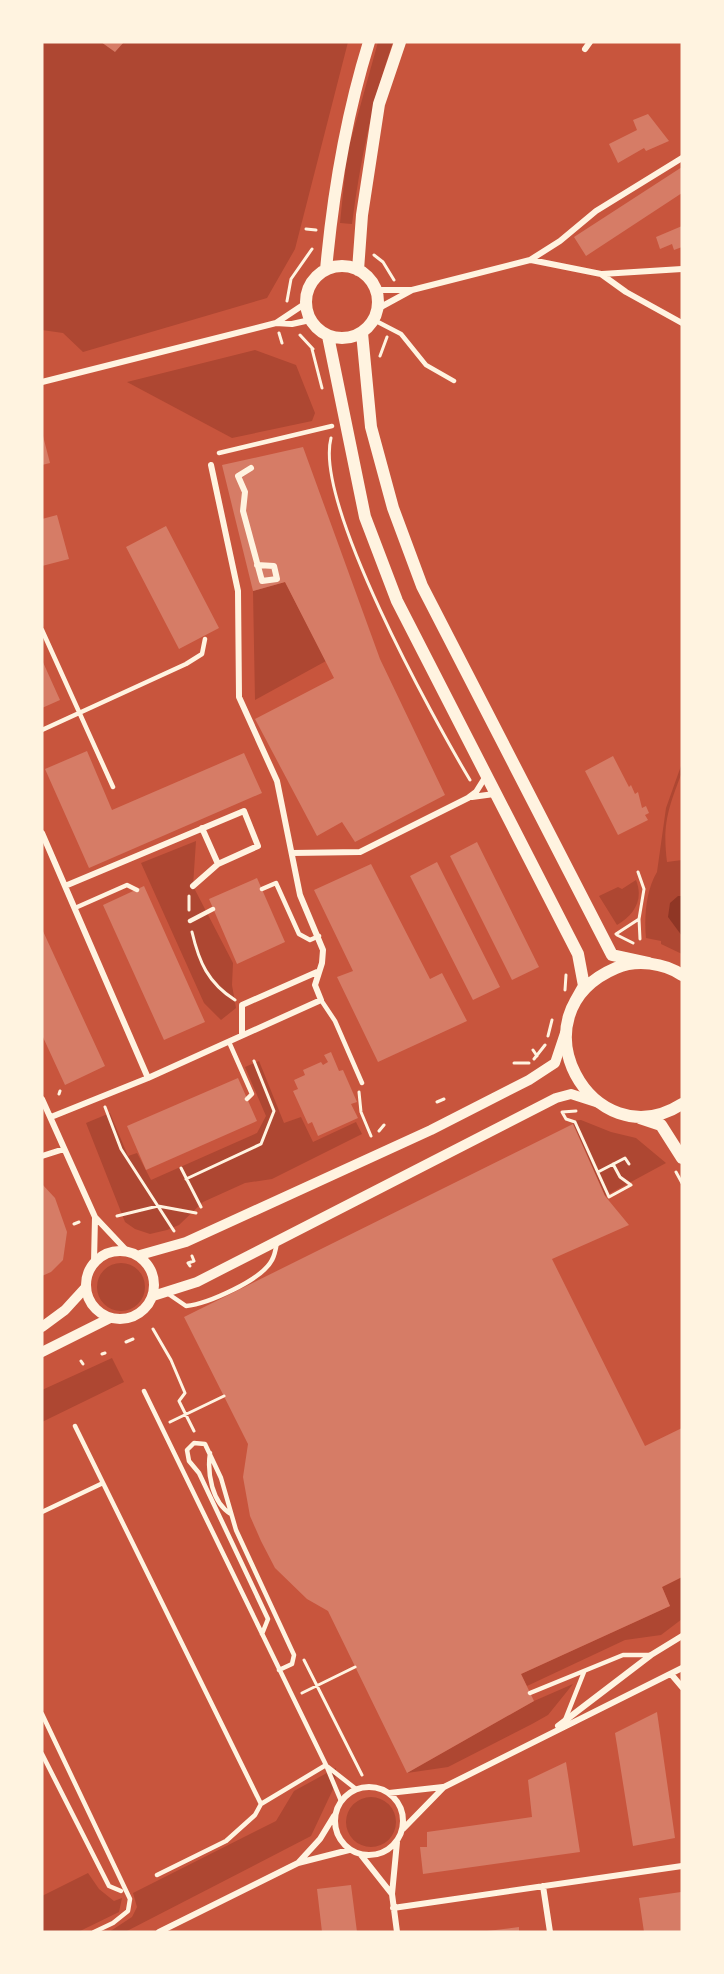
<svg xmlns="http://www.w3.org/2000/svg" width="724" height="1974" viewBox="0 0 724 1974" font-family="'DM Sans',sans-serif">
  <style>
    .green { fill: #ae4732 }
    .water { fill: #8f3625 }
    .building { fill: #d67c66 }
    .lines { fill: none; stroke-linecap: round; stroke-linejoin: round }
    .path { stroke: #fff3e0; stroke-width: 3 }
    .service { stroke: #fff3e0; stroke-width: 4.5 }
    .minor { stroke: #fff3e0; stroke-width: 6 }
    .tertiary { stroke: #fff3e0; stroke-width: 10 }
    .secondary { stroke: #fff3e0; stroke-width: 12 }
  </style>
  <rect width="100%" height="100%" fill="#c8553d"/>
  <path class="green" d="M42 42H348L295 249 267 298 83 352 63 333 42 330Z
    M378 42H393C372 102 360 162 352 224L340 223 347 154Z
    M255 350 296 365 315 413 312 421 232 438 127 382Z
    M285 582 326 661 255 700 253 591Z
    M682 763V772C669 807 662 823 667 862L682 860V954L661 944V941L646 938C644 917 646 890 657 872L666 808Z
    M196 841 193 886 233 963 232 985 236 1008 221 1020 204 1003 141 863Z
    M636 880C644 900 634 915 617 925L599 896 618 887 622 889Z
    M259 1061 284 1123 301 1117 313 1142 356 1122 362 1134 272 1179 245 1183 203 1202 179 1225 167 1230 150 1234 135 1229 125 1222 86 1123 110 1113 128 1156 137 1153 151 1180 257 1133 266 1116 245 1067Z
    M581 1120 611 1132 636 1138 666 1163 605 1196 572 1121Z
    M97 1287a24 24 0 1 1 48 0a24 24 0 1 1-48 0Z
    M112 1358 124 1382 42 1422V1390Z
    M682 1577V1619L661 1635 625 1640 527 1686 521 1674 670 1606 662 1587Z
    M573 1684 548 1715 532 1724 448 1767 407 1773 534 1701Z
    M336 1768 335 1785 311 1836 125 1932H109L132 1917 137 1907 133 1893 276 1821 294 1791Z
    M346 1822a25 25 0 1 1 50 0a25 25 0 1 1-50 0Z
    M88 1873 99 1889 114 1901 122 1898 119 1912 78 1932H42V1896Z"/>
  <path class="water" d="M678 896H682V936L668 917 670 903Z"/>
  <path class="building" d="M101 42H124L115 52Z
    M648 114 669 141 646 151 644 148 618 163 609 144 637 130 633 120Z
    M682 167V193L586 256 574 237Z
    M682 226V247L674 250 672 244 660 249 656 237Z
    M43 436 50 463 42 465V437Z
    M303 447 380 659 445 795 355 842 342 822 317 836 255 719 334 678 285 582 253 591 222 465Z
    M57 515 69 559 42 566V519Z
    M166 526 219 628 179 649 126 547Z
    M42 660 60 700 42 708Z
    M87 751 112 810 244 753 262 793 89 868 45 769Z
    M613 756 629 787 631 785 635 794 638 792 642 808 646 806 649 813 645 815 648 820 618 835 585 771Z
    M477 842 539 967 512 980 450 856Z
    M437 862 500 987 473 1000 410 876Z
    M371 864 430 979 442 973 467 1021 378 1062 337 977 353 971 314 890Z
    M257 878 285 942 237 964 209 899Z
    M144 886 205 1022 164 1040 103 905Z
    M42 929 105 1066 65 1085 42 1035Z
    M331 1052 339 1071 343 1070 357 1102 351 1104 358 1118 318 1136 312 1122 308 1124 293 1091 298 1089 294 1080 305 1075 303 1070 321 1062 323 1065 328 1062 324 1055Z
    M238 1078 257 1121 146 1170 127 1126Z
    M573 1124 605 1196 629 1225 552 1259 645 1446 682 1428V1577L662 1587 670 1606 521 1674 534 1701 407 1773 328 1611 307 1599 275 1568 261 1541 250 1516 243 1477 248 1444 184 1317Z
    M42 1184 55 1198 67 1232 63 1260 51 1272 42 1276Z
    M657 1712 675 1838 633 1846 615 1733Z
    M566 1762 580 1852 423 1874 420 1847H427V1832L532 1817 528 1780Z
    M351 1885 357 1932H322L317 1889Z
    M681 1892 682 1932H644L639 1898Z
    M519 1927V1932H487V1931Z"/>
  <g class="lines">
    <path class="path" d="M306 229 316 230
      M374 255 383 262 394 280
      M287 301 291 279 312 249
      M279 333 282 343
      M300 335 313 349
      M312 349 322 388
      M380 356 387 337
      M331 438C314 503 433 718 470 780
      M189 910V896
      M639 919 640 939
      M192 932C199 962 208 983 235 1000
      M616 934 639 919 644 889 638 872
      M617 935 633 943
      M565 990 566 975
      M548 1036 552 1020
      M533 1050 537 1056
      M534 1059 545 1045
      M514 1063H529
      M359 1092 361 1112 371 1136
      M59 1094 60 1091
      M437 1102 444 1099
      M105 1107 121 1149 174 1231
      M576 1111 562 1112 566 1119 575 1122 609 1197 631 1185 620 1177 613 1164
      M379 1131 384 1125
      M181 1168 201 1207
      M598 1172 625 1158 629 1164
      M676 1172 682 1183
      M186 1179 261 1144 274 1111 254 1061
      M117 1216 158 1206 196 1213
      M74 1224 79 1222
      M190 1266 188 1263 194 1261 192 1256
      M153 1329 171 1360 185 1393 179 1401 194 1431
      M126 1342 133 1339
      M102 1354 105 1353
      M81 1361 83 1364
      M170 1422 224 1396
      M304 1660 362 1775
      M302 1693 355 1667"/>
    <path class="service" d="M374 320 401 334 426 365 454 381
      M219 453 332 426
      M42 630 113 787
      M42 730 186 664 202 654 205 639
      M262 889 276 883 299 934 310 940 319 936
      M75 908 127 885 137 890
      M190 921 213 909
      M321 1000 335 1021 362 1083
      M229 1042 252 1094 247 1099
      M167 1293 186 1306C207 1304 262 1280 272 1260 275 1255 276 1248 277 1242
      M144 1391 326 1765 341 1801
      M75 1426 261 1804
      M210 1453C207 1473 212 1503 231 1514
      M42 1512 103 1483
      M262 1634 268 1619 199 1473 189 1461 187 1450 194 1443 205 1444 221 1478 236 1530 294 1655 292 1664 279 1670
      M530 1693 623 1655H651
      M42 1714 130 1899 128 1911 113 1923 94 1932
      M565 1720 584 1672
      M42 1754 109 1886 121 1891
      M328 1767 356 1789
      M157 1875 226 1841 255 1815 261 1804 326 1765"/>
    <path class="minor" d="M585 49 590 42
      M531 260 601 274 626 292 682 323
      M602 274 682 269
      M377 290H412
      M379 308 412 290 530 260 560 241 596 211 682 158
      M276 323 306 303
      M42 382 276 323 292 324 310 320
      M251 468 238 476 245 492 243 511 262 581 277 579 274 566 257 565
      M472 797 494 794
      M202 828 218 864
      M42 833 148 1078
      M292 853 360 852 468 798 476 792 486 776
      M65 886 244 811 258 846 218 864 193 886
      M242 1035V1005L317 972
      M42 1099 95 1217 127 1251
      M51 1117 148 1078 321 1000 315 985 322 963 323 950 300 895 277 781 239 697 238 591 211 465
      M42 1156 64 1149
      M94 1262 95 1217
      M671 1674 682 1687
      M558 1726 651 1655 682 1636
      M335 1821a34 34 0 1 1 68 0a34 34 0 1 1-68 0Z
      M389 1793 443 1787
      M403 1829 444 1787 682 1668
      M361 1855 391 1893
      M298 1863 320 1839 334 1816
      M543 1886 550 1932
      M393 1908 682 1866
      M159 1932 298 1863 349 1850
      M397 1932 392 1894 397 1842"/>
    <path class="tertiary" d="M86 1285a34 34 0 1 1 68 0a34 34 0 1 1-68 0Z
      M140 1255 186 1242 431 1130 529 1080 555 1063 565 1033
      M153 1296 197 1282 556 1098 571 1094 599 1103
      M42 1327 65 1310 86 1287
      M42 1352 110 1318"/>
    <path class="secondary" d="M306 302a36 36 0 1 1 72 0a36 36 0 1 1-72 0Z
      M326 270C333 193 346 116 369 42
      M358 270 362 215 379 104 400 42
      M362 333 371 427 393 508 422 586 612 955 649 963
      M328 336 365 517 397 601 578 954 584 986 575 1002
      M682 975C664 963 637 959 616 968 510 1013 592 1161 682 1104
      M640 1118 661 1125 682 1158"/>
  </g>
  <rect width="724" height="1974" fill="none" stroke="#fff3e0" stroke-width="87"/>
</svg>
